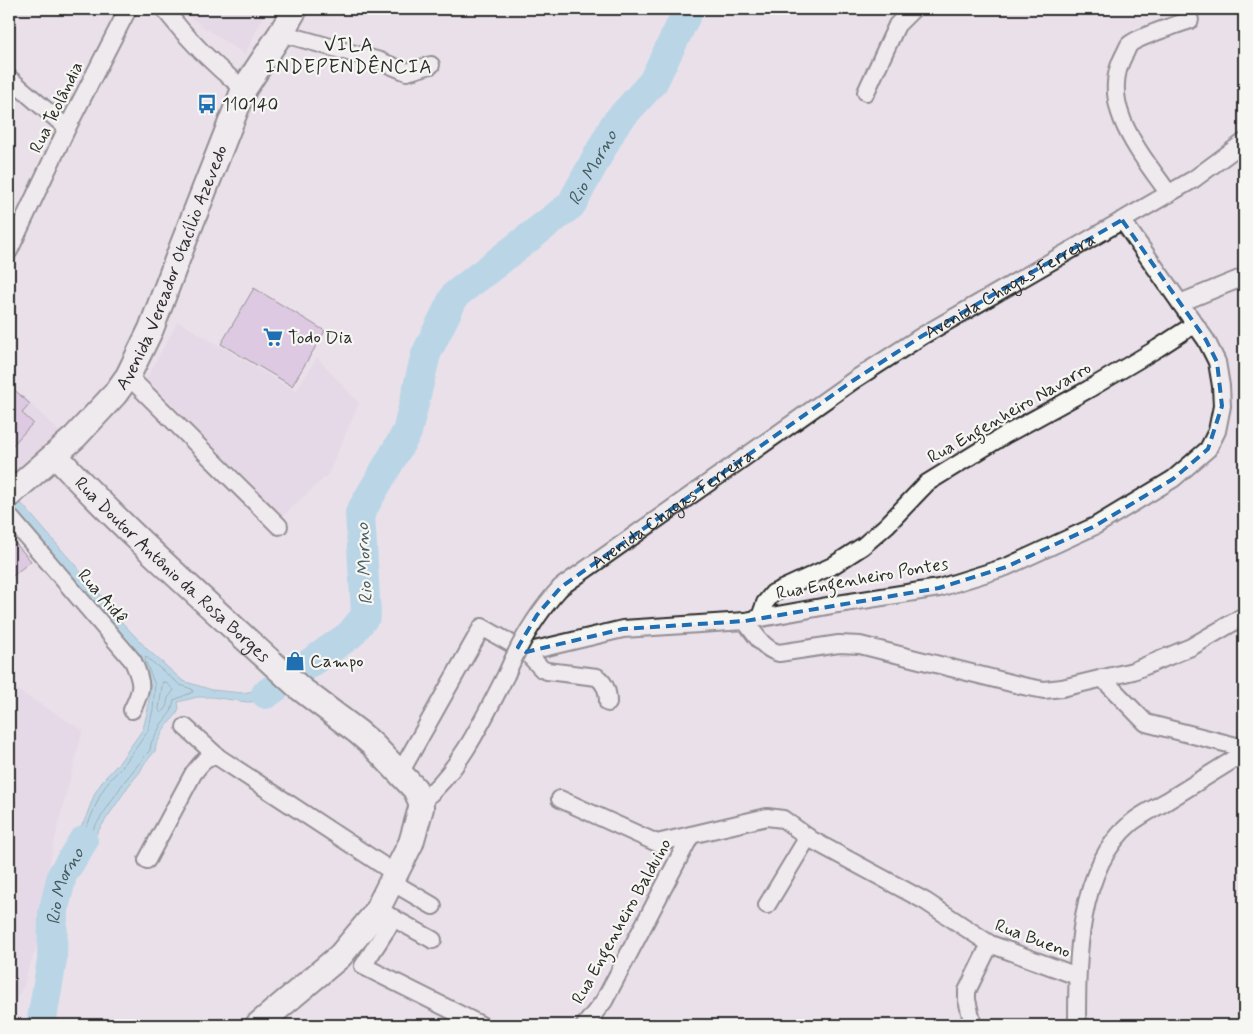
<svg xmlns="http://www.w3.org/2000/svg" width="1253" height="1034" viewBox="0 0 1253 1034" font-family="Mynerve,sans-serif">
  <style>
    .built { fill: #e2d1e5 }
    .water { fill: #82cbe3; stroke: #5f8b99 }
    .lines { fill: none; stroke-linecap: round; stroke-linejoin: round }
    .shore { stroke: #4e6b75; stroke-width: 1 }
    .river { stroke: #82cbe3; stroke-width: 30 }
    .building { fill: #cfaed9; stroke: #2b2b2b }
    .street-casing { stroke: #2b2b2b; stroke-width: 20 }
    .secondary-casing { stroke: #2b2b2b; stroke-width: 28 }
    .street { stroke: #f6f6f2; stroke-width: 16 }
    .secondary { stroke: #f6f6f2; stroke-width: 24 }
    .street-bridge-casing { stroke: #2b2b2b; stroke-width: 20; stroke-linecap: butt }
    .street-bridge { stroke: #f6f6f2; stroke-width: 16 }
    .marked { fill: none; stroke: #1f6fb2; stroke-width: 4; stroke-dasharray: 10 6; stroke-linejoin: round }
    .labels { text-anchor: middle; stroke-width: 4.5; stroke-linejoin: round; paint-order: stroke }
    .poi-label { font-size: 18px; fill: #2b2b2b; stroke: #f6f6f2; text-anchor: start }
    .street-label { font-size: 18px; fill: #2b2b2b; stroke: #f6f6f2 }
    .neighbourhood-label { font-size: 19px; letter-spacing: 1px; fill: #2b2b2b; stroke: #f6f6f2 }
    .water-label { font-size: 19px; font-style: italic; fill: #455b62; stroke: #f6f6f2 }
  </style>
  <rect width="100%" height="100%" fill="#eae0ea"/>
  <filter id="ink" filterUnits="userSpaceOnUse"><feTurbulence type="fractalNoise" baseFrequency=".02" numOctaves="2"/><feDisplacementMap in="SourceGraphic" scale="10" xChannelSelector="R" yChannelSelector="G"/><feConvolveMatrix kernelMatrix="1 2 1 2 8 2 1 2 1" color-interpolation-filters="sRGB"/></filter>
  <g filter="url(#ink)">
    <path class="built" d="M186 9H267L245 55 190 18Z
      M178 321 296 391 317 357 359 403 328 475 283 516 146 379Z
      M9 382 65 437 9 490Z
      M9 685 83 730 58 826 47 875 53 876 48 917 27 973 24 986 19 995 9 1004Z"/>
    <path class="water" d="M21 503 113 609 115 615 148 650 183 681 212 690 243 693 258 690 277 680 289 693 272 701 247 702 212 697H197L178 702 179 708 176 715 166 726 156 745 155 751 144 764 140 772 129 785 68 876 57 875 73 837 84 822 95 793 104 779 119 763 143 729 148 709 150 685 139 660 13 511Z"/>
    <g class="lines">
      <path class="shore" d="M146 657 180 685 192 689 193 692 174 700 171 712 162 723 151 743 150 750 124 782 78 852 75 853 73 850 78 839 88 824 100 795 108 782 123 766 148 731 153 710 155 685 145 660Z
        M163 682H165L174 690 168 698 166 709 161 713 159 710Z"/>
      <g class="river">
        <path id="s1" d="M266 694 350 635 366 615 360 513 407 432 426 354 455 295 571 205 615 124 653 82 689 9"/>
        <path id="s2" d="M41 1025 52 960 53 913 62 875 83 841"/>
      </g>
    </g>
    <path class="building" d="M254 288 325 331 292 386 221 344Z
      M9 385 30 404 22 413 33 423 9 449Z
      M9 536 31 561 9 579Z"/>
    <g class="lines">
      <defs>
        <g id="street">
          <path d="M164 9C188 40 213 65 244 89"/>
          <path d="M281 33 380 61 407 72 431 65"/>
          <path d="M9 78 67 128"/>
          <path d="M866 92 897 25 913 9"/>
          <path d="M1169 194C1142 155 1097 105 1124 55 1126 52 1127 48 1129 45 1135 38 1179 24 1190 20"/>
          <path d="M9 251 67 128 128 9"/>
          <path d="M1180 303 1244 277"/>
          <path d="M128 376 279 526"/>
          <path d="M9 516 133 661C143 684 143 688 132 710"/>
          <path id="s3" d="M561 587 854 380 922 336 1194 179 1244 142"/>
          <path d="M760 617 765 603 773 593 832 566 863 546 887 525 927 483 1005 435 1089 389 1158 348 1195 324"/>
          <path d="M745 621 838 604 939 588 1006 567 1095 526 1173 479 1208 449 1217 431 1222 406 1221 386 1217 362 1206 340 1122 220"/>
          <path d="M526 652 623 629 745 621C755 634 763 649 779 653L839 644 860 645 1023 686 1044 690 1062 688 1133 671 1191 647 1244 616"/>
          <path d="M1102 678 1146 723 1244 748"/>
          <path d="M185 727 218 757 396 874"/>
          <path d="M400 773 482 627 526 652 542 669 547 671 597 677C606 684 608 692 608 703"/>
          <path d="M560 799 657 843 767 817 783 819 812 840 925 901 990 944 1077 976"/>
          <path d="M421 802C460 770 483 720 506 675"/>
          <path d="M147 860 193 774C199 766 206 755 218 757"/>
          <path d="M392 882 433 906"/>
          <path d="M767 905 808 837"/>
          <path d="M384 913 433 940"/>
          <path d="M394 918 363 966 481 1025"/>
          <path d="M585 1025 604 1001 691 835"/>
          <path d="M973 1025 967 1000V991L990 944"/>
          <path d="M1077 1025C1077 960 1077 869 1131 823 1142 814 1155 808 1167 801 1193 785 1218 769 1244 753"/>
        </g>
        <g id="secondary">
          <path id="s4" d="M55 455C126 532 205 601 282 672L301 689 358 732 372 744 415 789 421 802V808L411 843 375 914 340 956 258 1025"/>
          <path id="s5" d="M9 495 75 437 115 394 128 376 151 329 183 244 244 89 281 33 295 9"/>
        </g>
      </defs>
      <use href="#street" class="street-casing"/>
      <use href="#secondary" class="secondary-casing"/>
      <use href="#street" class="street"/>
      <use href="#secondary" class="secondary"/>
      <defs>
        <path id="street-bridge" d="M506 675C520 642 537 613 561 587"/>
      </defs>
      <use href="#street-bridge" class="street-bridge-casing"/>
      <use href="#street-bridge" class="street-bridge"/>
    </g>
  </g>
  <path d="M0 0H1253V1034H0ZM1122 220 1206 340 1217 362 1222 406 1208 449 1173 479 1095 526 1006 567 939 588 745 621 623 629 526 652 518 647 537 615 561 587 854 380 922 336Z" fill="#eae0ea" fill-opacity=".55" fill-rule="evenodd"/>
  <path class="marked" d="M1122 220 1206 340 1217 362 1222 406 1208 449 1173 479 1095 526 1006 567 939 588 745 621 623 629 526 652 518 647 537 615 561 587 854 380 922 336Z"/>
  <defs>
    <symbol id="bus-bare" viewBox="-9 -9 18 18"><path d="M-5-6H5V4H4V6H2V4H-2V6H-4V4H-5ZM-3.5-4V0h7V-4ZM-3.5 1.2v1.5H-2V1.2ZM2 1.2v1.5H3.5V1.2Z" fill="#1f6fb2" stroke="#f6f6f2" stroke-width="2.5" paint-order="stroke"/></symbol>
    <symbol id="supermarket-bare" viewBox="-9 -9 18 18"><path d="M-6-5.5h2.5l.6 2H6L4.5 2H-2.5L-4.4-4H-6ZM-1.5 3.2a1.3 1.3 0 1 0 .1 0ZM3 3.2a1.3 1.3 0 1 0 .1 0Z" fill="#1f6fb2" stroke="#f6f6f2" stroke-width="2.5" paint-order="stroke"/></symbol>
    <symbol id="shop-bare" viewBox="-9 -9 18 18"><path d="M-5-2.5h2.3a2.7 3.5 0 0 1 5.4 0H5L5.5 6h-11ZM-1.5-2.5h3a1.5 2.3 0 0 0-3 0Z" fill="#1f6fb2" stroke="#f6f6f2" stroke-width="2.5" paint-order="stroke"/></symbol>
  </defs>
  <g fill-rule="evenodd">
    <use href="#bus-bare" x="193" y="90" width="28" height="28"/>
    <use href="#supermarket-bare" x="259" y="323" width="28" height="28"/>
    <use href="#shop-bare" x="281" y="647" width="28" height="28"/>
  </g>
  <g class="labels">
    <g class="poi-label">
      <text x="222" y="110">110140</text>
      <text x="288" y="343">Todo Dia</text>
      <text x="310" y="667">Campo</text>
    </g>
    <g class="street-label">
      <text transform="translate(56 107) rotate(-64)" y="6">Rua Teolândia</text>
      <text dy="6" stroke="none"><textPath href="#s5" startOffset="286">Avenida Vereador Otacílio Azevedo</textPath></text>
      <text dy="6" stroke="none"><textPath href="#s3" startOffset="541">Avenida Chagas Ferreira</textPath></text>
      <text transform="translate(1009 412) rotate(-30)" y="6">Rua Engenheiro Navarro</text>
      <text dy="6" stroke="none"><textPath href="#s3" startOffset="136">Avenida Chagas Ferreira</textPath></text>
      <text dy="6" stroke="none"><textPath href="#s4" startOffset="164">Rua Doutor Antônio da Rosa Borges</textPath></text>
      <text transform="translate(862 578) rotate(-10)" y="6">Rua Engenheiro Pontes</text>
      <text transform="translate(103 596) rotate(49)" y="6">Rua Aidê</text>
      <text transform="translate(621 921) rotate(-61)" y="6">Rua Engenheiro Balduino</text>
      <text transform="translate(1033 938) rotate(21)" y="6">Rua Bueno</text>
    </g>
    <g class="neighbourhood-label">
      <text x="349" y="51">VILA<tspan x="349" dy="22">INDEPENDÊNCIA</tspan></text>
    </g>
    <g class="water-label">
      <text dy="7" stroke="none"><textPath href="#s1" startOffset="660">Rio Morno</textPath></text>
      <text transform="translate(363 564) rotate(-93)" y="7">Rio Morno</text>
      <text dy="7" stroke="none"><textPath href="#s2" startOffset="142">Rio Morno</textPath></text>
    </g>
  </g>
  <rect width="1253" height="1034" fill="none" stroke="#f6f6f2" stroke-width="30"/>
  <rect x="15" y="15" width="1223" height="1004" fill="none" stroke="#2b2b2b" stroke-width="2" filter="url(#ink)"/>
</svg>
